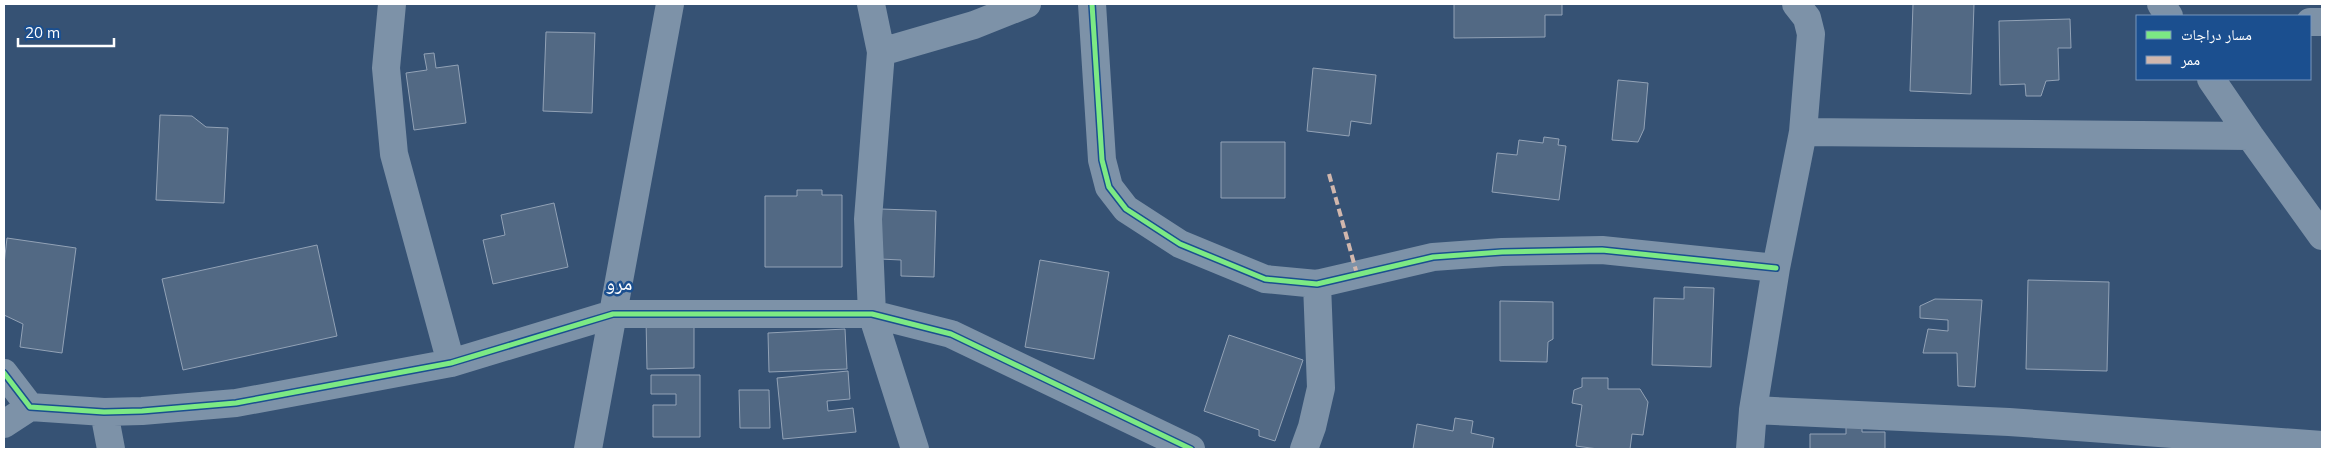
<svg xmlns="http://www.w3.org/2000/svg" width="2326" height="453" viewBox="0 0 2326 453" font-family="Mulish,'Noto Naskh Arabic',sans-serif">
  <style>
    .building { fill: #526984; stroke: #92a2b6 }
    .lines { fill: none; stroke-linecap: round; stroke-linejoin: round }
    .minor { stroke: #7d92a8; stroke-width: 28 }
    .quiet { stroke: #d1b7ad; stroke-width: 4; stroke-dasharray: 8 4; stroke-linecap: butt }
    .cycleway-casing { stroke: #1b4f8f; stroke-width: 8 }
    .cycleway { stroke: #7ce984; stroke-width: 5 }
    .labels { text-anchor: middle; stroke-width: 5; stroke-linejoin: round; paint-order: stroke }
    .quarter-label { font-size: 20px; fill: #fff; stroke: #1b4f8f }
  </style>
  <rect width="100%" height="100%" fill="#365274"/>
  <path class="building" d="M1454 4H1562V15H1545V37L1454 38Z
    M1913 4H1974L1971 94 1910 91Z
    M2070 19 2071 48H2058L2059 80 2046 81 2041 96H2026L2025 84 2000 85 1999 21Z
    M546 32 595 33 592 113 543 111Z
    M434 53 436 68 458 65 466 123 414 130 406 73 427 70 424 54Z
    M1313 68 1376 75 1371 124 1351 121 1349 136 1307 131Z
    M1618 80 1648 83 1644 129 1638 142 1612 140Z
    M160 115 192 116 206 127 228 128 224 203 156 200Z
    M1544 137 1559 139 1558 145 1566 146 1559 200 1492 192 1497 153 1517 155 1519 140 1543 143Z
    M1221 142H1285V198H1221Z
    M797 190H822V195H842V267H765V196H797Z
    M554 203 568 267 493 284 483 240 505 235 501 215Z
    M881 209 936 211 934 277 901 276V260L880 259Z
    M7 238 76 248 62 353 20 347 23 324 4 315V264Z
    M317 245 337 336 183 370 162 279Z
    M1040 260 1109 272 1094 359 1025 347Z
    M2028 280 2109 282 2107 371 2026 369Z
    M1684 287 1714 288 1711 367 1652 365 1654 298 1684 299Z
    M1935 299 1982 300 1975 387 1958 386 1957 353H1923L1928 329 1948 331V320L1920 318V306Z
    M1500 301 1553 302V339L1548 342 1547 362 1500 361Z
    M694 317V368L647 369 646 318Z
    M845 329 847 369 769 372 768 333Z
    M1229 335 1303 360 1275 441 1259 436V430L1204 411Z
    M848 371 850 399 827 401 828 411 853 408 856 432 783 439 777 378Z
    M651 375H700V437H653V405H676V394H651Z
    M1582 378H1608V389H1640L1648 402 1643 435 1632 434 1630 449H1598L1576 446 1582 405 1572 403 1574 390 1582 387Z
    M739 390H769L770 428H740Z
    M1455 418 1473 421 1471 433 1494 438 1492 449H1413L1417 424 1453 431Z
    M1846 426H1862V432H1885V449H1810V434H1846Z"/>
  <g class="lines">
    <path class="minor" d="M392 4 386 68 394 154 451 363
      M871 4 881 52 868 219 872 314 915 449
      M1092 4 1102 160 1109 187 1126 209 1180 244 1265 279 1317 284 1433 257 1502 252 1602 250 1776 268
      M2161 4 2169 16
      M2310 22H2322
      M881 52 974 25 1027 4
      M2211 79 2250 136 2322 236
      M1803 132 2250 136
      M4 373 30 407 104 412 142 411 236 403 451 363 613 314H872L951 334 1191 449
      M1753 410 2009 422 2322 445
      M104 412 111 449
      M4 424 30 407
      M588 449 670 4
      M1304 449 1312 427 1321 388 1317 284
      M1750 449 1753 410 1776 268 1803 132 1811 34 1807 18 1796 4"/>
    <path class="quiet" d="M1329 174 1357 274"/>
    <defs>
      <path id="cycleway" d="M1092 4 1102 160 1109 187 1126 209 1180 244 1265 279 1317 284 1433 257 1502 252 1602 250 1776 268
        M4 373 30 407 104 412 142 411 236 403 451 363 613 314H872L951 334 1191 449"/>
    </defs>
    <use href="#cycleway" class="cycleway-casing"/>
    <use href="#cycleway" class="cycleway"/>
  </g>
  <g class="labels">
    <g class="quarter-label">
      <text x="619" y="290">مرو</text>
    </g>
  </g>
  <rect width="2326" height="453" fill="none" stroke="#ffffff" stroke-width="10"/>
  <rect x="2136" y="15" width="175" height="65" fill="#1b4f8f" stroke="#7695bc"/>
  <rect x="2146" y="31" width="25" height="8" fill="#7ce984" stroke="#7695bc"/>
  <text x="2181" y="40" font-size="15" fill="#ffffff">مسار دراجات</text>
  <rect x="2146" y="56" width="25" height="8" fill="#d1b7ad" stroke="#7695bc"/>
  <text x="2181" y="65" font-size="15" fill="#ffffff">ممر</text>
  <path d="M18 38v8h96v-8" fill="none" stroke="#ffffff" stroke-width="2.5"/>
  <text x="25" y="38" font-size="15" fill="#ffffff" stroke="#1b4f8f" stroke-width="4" paint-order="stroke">20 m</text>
</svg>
